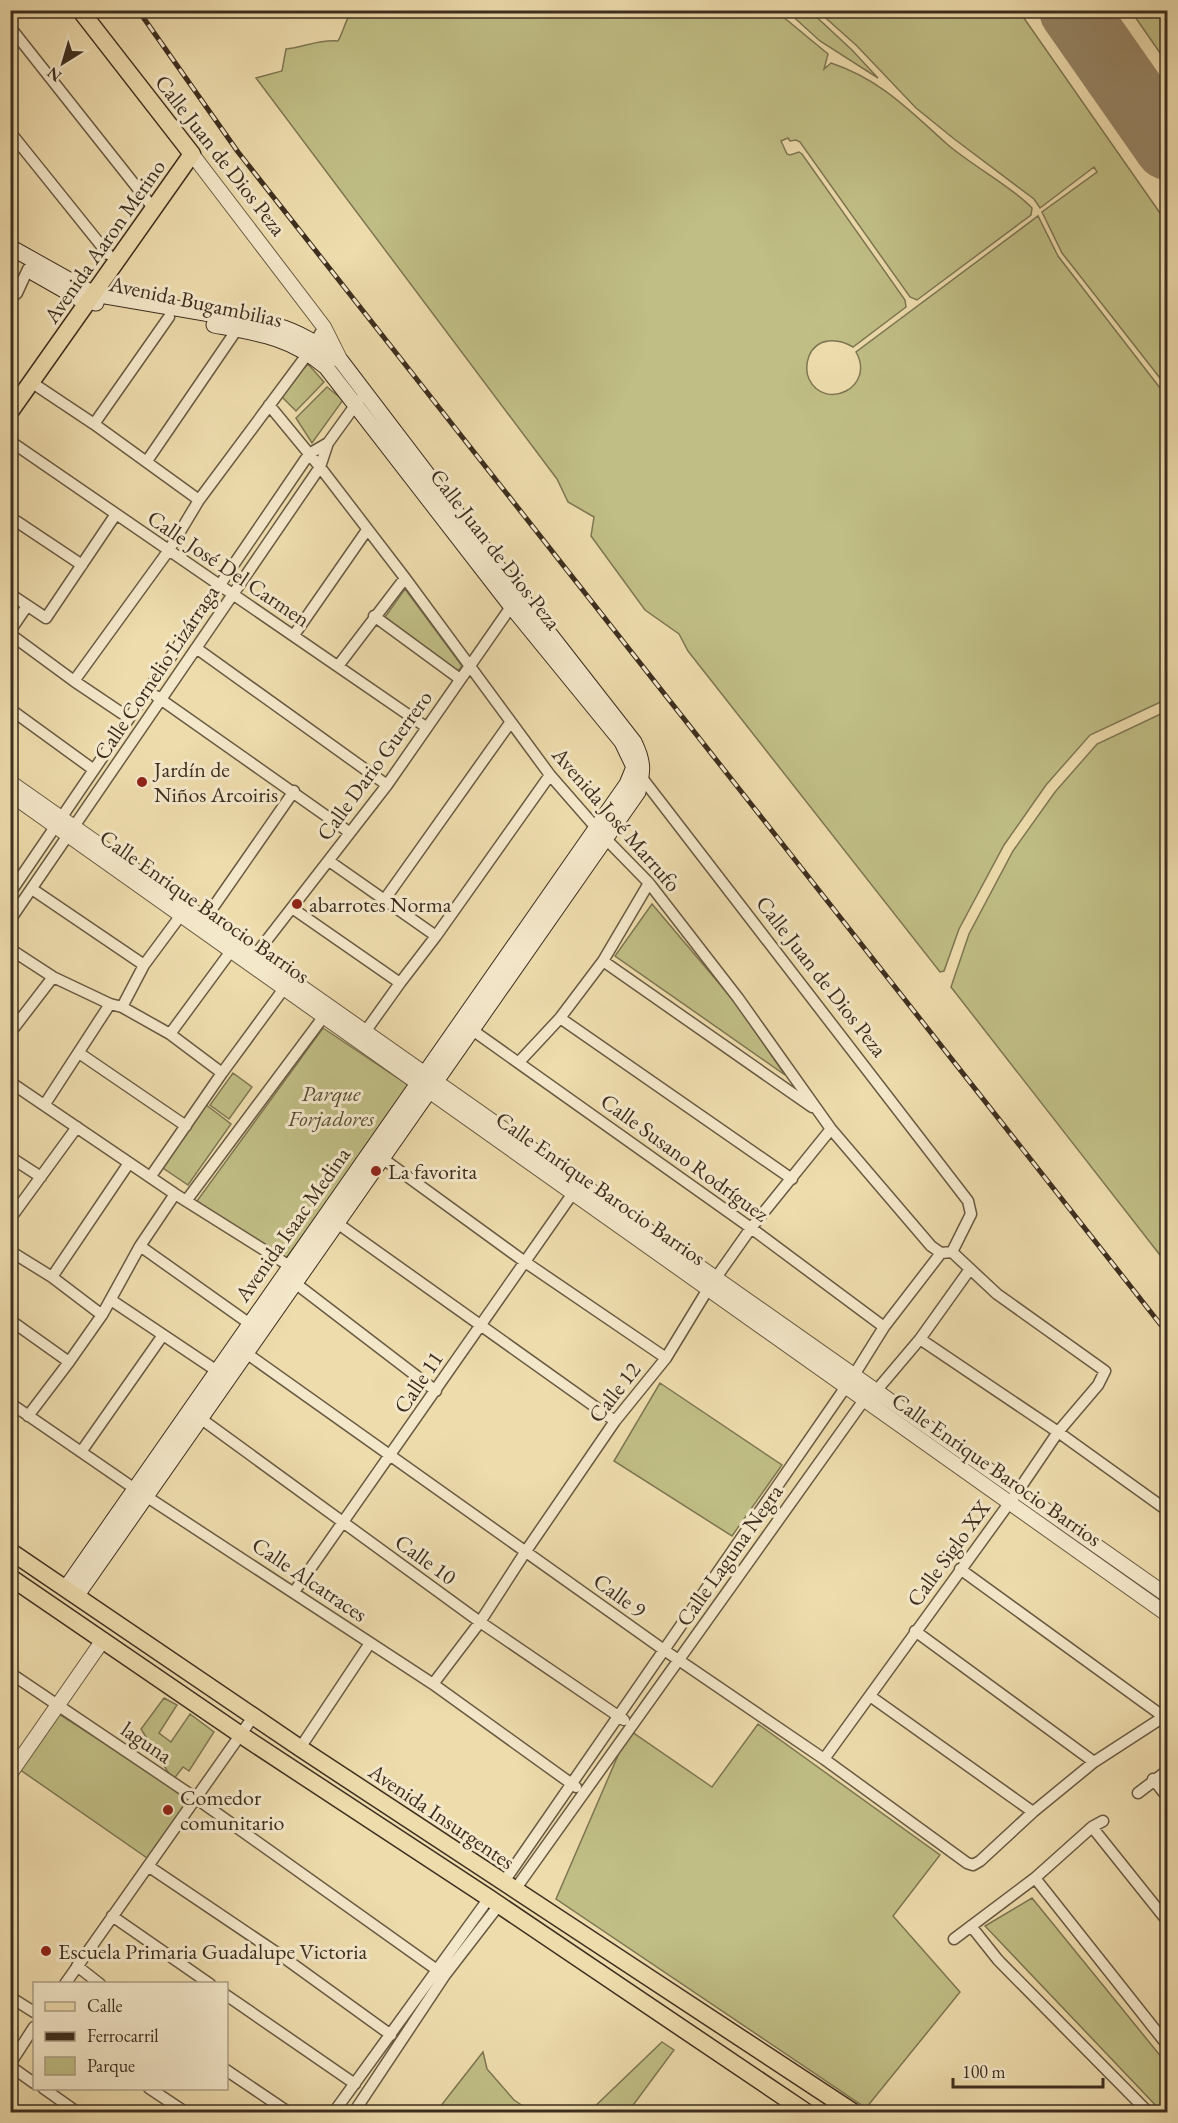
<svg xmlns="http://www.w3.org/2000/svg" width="1178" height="2123" viewBox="0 0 1178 2123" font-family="'EB Garamond',serif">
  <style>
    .green { fill: #c0be85; stroke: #7e7652; stroke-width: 1.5 }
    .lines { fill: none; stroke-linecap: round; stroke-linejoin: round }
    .runway { stroke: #968566; stroke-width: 68 }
    .minor-casing { stroke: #695a42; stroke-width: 13 }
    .tertiary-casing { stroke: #695a42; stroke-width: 16 }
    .secondary-casing { stroke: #3d2e1f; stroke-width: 17 }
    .primary-casing { stroke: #3d2e1f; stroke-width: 19 }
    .minor { stroke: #f4e8ca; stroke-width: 10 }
    .tertiary { stroke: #f4e8ca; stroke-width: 14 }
    .secondary { stroke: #f4e8ca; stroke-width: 15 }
    .primary { stroke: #eedcad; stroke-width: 16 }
    .rail-casing { stroke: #3d2e1f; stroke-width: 5 }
    .rail { stroke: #f4e8ca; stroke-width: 3; stroke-dasharray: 9; stroke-linecap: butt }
    .poi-dot { fill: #8f2418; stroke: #f4e8ca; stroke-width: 2 }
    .labels { text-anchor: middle; stroke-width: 6; stroke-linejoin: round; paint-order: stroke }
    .street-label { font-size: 22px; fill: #3d2e1f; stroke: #f4e8ca }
    .poi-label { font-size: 22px; fill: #3d2e1f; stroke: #f4e8ca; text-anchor: start }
    .park-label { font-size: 22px; font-style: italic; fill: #574b33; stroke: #f4e8ca }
  </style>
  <rect width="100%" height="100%" fill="#eedcad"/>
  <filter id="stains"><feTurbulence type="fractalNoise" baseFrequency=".00333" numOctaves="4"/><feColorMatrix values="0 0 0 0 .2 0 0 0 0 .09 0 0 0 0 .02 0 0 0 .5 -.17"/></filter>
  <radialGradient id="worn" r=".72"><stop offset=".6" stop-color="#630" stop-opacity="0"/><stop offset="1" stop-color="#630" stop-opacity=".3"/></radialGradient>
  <path class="green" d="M603 11 604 14 611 17 620 10 776 11 828 54 824 69 831 63C880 79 910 111 947 144 972 166 1010 185 1032 208L1031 215 917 300 910 297 800 142 796 140 790 141 788 138 781 141 787 154 790 155 799 152 802 154 905 300 906 307 853 347C838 338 817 337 809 356 806 364 806 372 809 379 825 412 876 387 856 352L1038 216 1058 256 1167 397V699L1090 735 1046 785 1004 845 959 929 944 971 940 972 688 651 679 634 645 610 591 536 594 517 568 502 557 479 256 78 282 71 286 49C304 47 320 39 338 41 344 31 345 20 352 11Z
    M787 11H810L852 50 878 78 820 41Z
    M818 11H1019L1167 223V387L1062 253 1042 212 1097 172 1094 167 1040 208 1034 199 953 138 916 108 857 46Z
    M1131 11H1167V63Z
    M308 364 324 382 296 411 279 394Z
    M327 387 343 400 312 443 296 418Z
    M405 589 462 666 458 671 385 617Z
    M1167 711V1264L951 987 969 934 1013 851 1055 792 1097 744Z
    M652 904 734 1001 785 1075 615 956Z
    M323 1028 411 1087 284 1261 197 1201Z
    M233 1073 252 1087 229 1119 210 1105Z
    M205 1104 231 1124 188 1185 160 1166Z
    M660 1383 782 1465 732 1536 614 1461Z
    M164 1698 177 1705 159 1733 171 1742 190 1714 214 1732 189 1771 183 1767 173 1780 141 1729Z
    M56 1712 193 1800 150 1860 19 1769Z
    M758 1724 940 1855 893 1916 960 1992 866 2108 556 1899 629 1730 712 1787Z
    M1032 1898 1167 2064V2112H1162L985 1926Z
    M662 2042 674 2050 628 2112H589Z
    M483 2052 487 2069 514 2100 532 2112H436Z"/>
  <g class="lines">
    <path class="runway" d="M1073 10 1168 146"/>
    <defs>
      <path id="minor" d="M10 27 154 209
        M10 132 108 254
        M10 299 17 293 28 269
        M31 382 94 424 199 500
        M269 405 320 467 405 578 550 775 605 838 649 883 738 998 831 1129 931 1246 941 1253
        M94 424 169 317
        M10 441 426 727
        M147 461 240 325
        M10 517 82 565
        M10 594 46 618 116 514
        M374 616 460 679
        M10 631 27 606
        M10 634 74 681 129 718
        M294 635 367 530
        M196 648 387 785
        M338 666 405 578
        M74 681 169 550 199 500 309 352 324 327
        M156 696 349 832
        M10 709 94 770
        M639 774 968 1201 971 1214 952 1252
        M329 861 436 936
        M32 889 144 965
        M10 893 309 454 328 443
        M385 899 510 723
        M292 908 400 983
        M205 919 294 791
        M10 920 320 467 328 443 359 400
        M10 949 53 977 110 1004 122 1007 170 1034 222 1073
        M256 954 387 785 515 601
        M603 961 812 1107
        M122 1007 144 965 181 915
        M560 1018 792 1179
        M468 1027 751 1228 884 1327
        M365 1032 400 983 436 936 550 775
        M10 1033 53 977
        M170 1034 231 951
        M79 1053 186 1126
        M519 1062 560 1018 603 961 649 883
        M10 1082 175 1194 296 1270
        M45 1104 110 1004
        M10 1157 41 1177
        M382 1158 525 1262 666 1358
        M151 1176 222 1073 288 983
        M186 1201 324 1016
        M10 1219 77 1127
        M337 1223 615 1421
        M140 1246 250 1324
        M10 1251 52 1277 102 1315
        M52 1277 129 1163
        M295 1283 436 1391
        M111 1300 217 1371
        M10 1320 69 1362
        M920 1339 1058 1432 1168 1511
        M246 1353 664 1650 824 1759 967 1863 973 1865 980 1861 1033 1812 1094 1762 1168 1714
        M10 1403 135 1489 433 1684 576 1787
        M28 1416 69 1362 102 1315 140 1246 175 1194
        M200 1418 480 1622 624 1720
        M81 1452 163 1335
        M960 1569 1164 1717
        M294 1592 573 1193
        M915 1631 1094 1762
        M10 1673 197 1799 437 1970
        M433 1684 480 1622 526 1551 615 1421 666 1358 708 1289 751 1228 831 1129
        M870 1696 1033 1812
        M300 1748 370 1643
        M1153 1779 1168 1798
        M1138 1793 1168 1770
        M1092 1827 1168 1922
        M148 1866 283 1957 391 2035
        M1035 1878 1168 2046
        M503 1883 854 1375 884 1327 941 1253 952 1252 997 1294 1105 1371 1098 1385 1058 1432 1018 1491 824 1759
        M514 1891 864 1400 876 1391 920 1339 970 1269
        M112 1916 210 1984
        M971 1926 998 1960 1148 2112
        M954 1939 1035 1878 1092 1827 1103 1821
        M77 1966 100 1984
        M65 1984 253 1717
        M226 1995 355 2084
        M10 1997 34 2012
        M10 2064 34 2027
        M10 2066 34 2083
        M226 2070 288 2112
        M43 2088 77 2112
        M149 2088 185 2112
        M334 2112 489 1898
        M354 2112 445 1975 499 1905"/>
      <path id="tertiary" d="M192 154 324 327 341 361
        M10 782 1168 1596
        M10 794 1168 1615
        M10 1774 103 1640"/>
      <path id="secondary" d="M10 247 94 294 274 325C300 332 319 345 341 361L520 596 634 742C644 762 643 771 638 792L77 1595
        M34 273 78 298 96 303
        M66 1588 627 784 634 767 622 742 511 606 326 367C290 337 258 333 214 325"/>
      <path id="primary" d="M10 412 192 154 80 10
        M10 1551 300 1748 853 2112
        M10 1577 241 1735 489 1898 806 2112"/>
    </defs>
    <use href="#minor" class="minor-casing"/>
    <use href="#tertiary" class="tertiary-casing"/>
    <use href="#secondary" class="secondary-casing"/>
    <use href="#primary" class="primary-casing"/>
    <use href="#minor" class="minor"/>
    <use href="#tertiary" class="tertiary"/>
    <use href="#secondary" class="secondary"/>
    <use href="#primary" class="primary"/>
    <defs>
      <path id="rail" d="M138 10 238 152 1168 1334"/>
    </defs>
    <use href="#rail" class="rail-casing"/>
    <use href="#rail" class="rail"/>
  </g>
  <g class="poi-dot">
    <circle cx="142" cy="782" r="6"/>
    <circle cx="297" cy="904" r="6"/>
    <circle cx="376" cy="1171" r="6"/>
    <circle cx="168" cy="1810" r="6"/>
    <circle cx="46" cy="1951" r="6"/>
  </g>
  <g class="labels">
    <g class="street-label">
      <text transform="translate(221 155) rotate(52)" y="8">Calle Juan de Dios Peza</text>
      <text transform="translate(104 241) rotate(-55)" y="8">Avenida Aaron Merino</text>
      <text transform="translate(196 301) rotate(12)" y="8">Avenida Bugambilias</text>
      <text transform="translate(496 549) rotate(52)" y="8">Calle Juan de Dios Peza</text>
      <text transform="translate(229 568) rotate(34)" y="8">Calle José Del Carmen</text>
      <text transform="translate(156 672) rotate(-56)" y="8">Calle Cornelio Lizárraga</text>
      <text transform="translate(374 765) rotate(-54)" y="8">Calle Dario Guerrero</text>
      <text transform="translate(617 819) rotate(49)" y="8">Avenida José Marrufo</text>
      <text transform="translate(205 906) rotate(35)" y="8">Calle Enrique Barocio Barrios</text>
      <text transform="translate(822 976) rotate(52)" y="8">Calle Juan de Dios Peza</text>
      <text transform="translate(685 1157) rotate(36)" y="8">Calle Susano Rodríguez</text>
      <text transform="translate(601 1188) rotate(35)" y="8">Calle Enrique Barocio Barrios</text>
      <text transform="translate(292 1224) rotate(-55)" y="8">Avenida Isaac Medina</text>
      <text transform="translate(418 1382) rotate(-56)" y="8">Calle 11</text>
      <text transform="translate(614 1392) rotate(-52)" y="8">Calle 12</text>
      <text transform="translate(997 1469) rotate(35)" y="8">Calle Enrique Barocio Barrios</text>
      <text transform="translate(948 1553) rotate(-54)" y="8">Calle Siglo XX</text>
      <text transform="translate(729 1555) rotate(-55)" y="8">Calle Laguna Negra</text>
      <text transform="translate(426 1559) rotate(36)" y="8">Calle 10</text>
      <text transform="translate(310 1579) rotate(34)" y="8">Calle Alcatraces</text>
      <text transform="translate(620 1595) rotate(36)" y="8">Calle 9</text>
      <text transform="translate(147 1742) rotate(34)" y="8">laguna</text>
      <text transform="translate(442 1816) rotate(34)" y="8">Avenida Insurgentes</text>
    </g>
    <g class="poi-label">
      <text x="154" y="777">Jardín de<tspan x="154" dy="25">Niños Arcoiris</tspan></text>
      <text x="309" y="912">abarrotes Norma</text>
      <text x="388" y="1179">La favorita</text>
      <text x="180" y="1805">Comedor<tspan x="180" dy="25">comunitario</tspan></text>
      <text x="58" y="1959">Escuela Primaria Guadalupe Victoria</text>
    </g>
    <g class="park-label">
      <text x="331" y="1101">Parque<tspan x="331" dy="25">Forjadores</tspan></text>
    </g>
  </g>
  <rect width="1178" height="2123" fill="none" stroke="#eedcad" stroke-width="36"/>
  <rect x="12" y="12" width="1154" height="2099" fill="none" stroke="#3d2e1f" stroke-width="3"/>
  <rect x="18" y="18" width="1142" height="2087" fill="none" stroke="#3d2e1f" stroke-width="1.5"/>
  <rect x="33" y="1982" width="195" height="108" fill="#f4e8ca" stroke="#ab9e86" stroke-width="1.5"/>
  <rect x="45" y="2002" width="30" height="9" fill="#eedcad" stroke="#ab9e86" stroke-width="1.5"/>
  <text x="87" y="2012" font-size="18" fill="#3d2e1f">Calle</text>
  <rect x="45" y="2032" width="30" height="9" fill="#3d2e1f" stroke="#ab9e86" stroke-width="1.5"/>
  <text x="87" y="2042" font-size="18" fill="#3d2e1f">Ferrocarril</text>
  <rect x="45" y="2057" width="30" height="18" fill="#c0be85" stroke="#ab9e86" stroke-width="1.5"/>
  <text x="87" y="2072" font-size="18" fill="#3d2e1f">Parque</text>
  <g transform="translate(63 63) rotate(217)" stroke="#f4e8ca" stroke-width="4.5" paint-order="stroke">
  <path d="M0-4.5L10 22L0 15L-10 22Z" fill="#3d2e1f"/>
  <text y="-9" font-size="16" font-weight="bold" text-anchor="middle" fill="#3d2e1f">N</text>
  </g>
  <path d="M953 2078v9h150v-9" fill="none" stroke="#3d2e1f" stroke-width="3"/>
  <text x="962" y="2078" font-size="18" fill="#3d2e1f" stroke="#f4e8ca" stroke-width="4.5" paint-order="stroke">100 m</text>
  <rect width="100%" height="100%" filter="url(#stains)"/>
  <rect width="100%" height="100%" fill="url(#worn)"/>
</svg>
